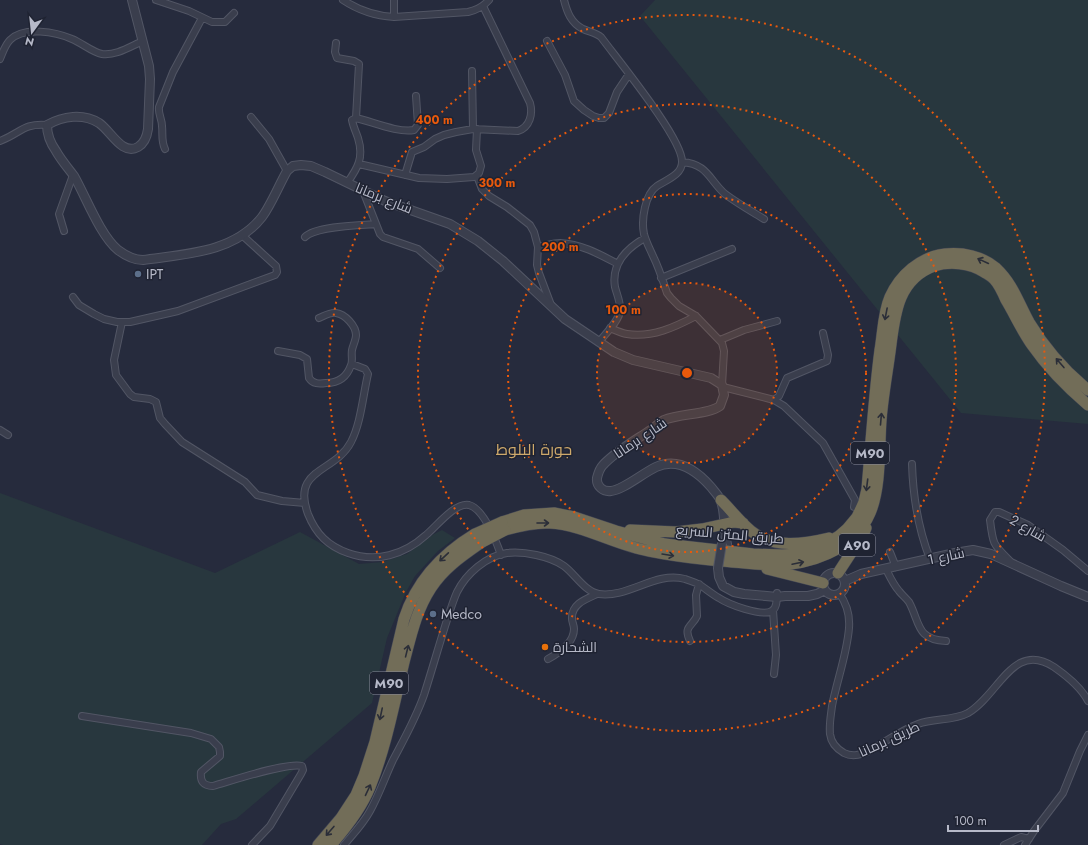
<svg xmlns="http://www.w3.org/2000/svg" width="1088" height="845" viewBox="0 0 1088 845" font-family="Jost,Cairo,sans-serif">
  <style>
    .green { fill: #28373e }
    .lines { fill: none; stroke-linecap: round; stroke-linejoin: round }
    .minor-casing { stroke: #525665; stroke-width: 8 }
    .tertiary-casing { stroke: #525665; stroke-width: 10 }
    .motorway-casing { stroke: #424655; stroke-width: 12 }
    .minor { stroke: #3a3e4d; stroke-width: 6 }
    .tertiary { stroke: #3a3e4d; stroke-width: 8 }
    .motorway { stroke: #726d58; stroke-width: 11 }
    .tertiary-bridge-casing { stroke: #525665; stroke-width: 10; stroke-linecap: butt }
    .motorway-bridge-casing { stroke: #424655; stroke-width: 12; stroke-linecap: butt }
    .tertiary-bridge { stroke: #3a3e4d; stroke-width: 8 }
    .motorway-bridge { stroke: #726d58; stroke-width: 11 }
    .oneway { stroke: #2b2e38 }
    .ring { fill: none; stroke: #e8590c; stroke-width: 2; stroke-dasharray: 2 4 }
    .service-dot { fill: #5c6f8a; stroke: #1f2332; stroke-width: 1.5 }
    .food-dot { fill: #e8710a; stroke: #1f2332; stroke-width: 1.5 }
    .labels { text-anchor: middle; stroke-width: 3; stroke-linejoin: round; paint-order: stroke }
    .shield { fill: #1f2332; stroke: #898c9b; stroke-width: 1 }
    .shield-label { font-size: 13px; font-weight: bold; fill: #b6b9c8 }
    .street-label { font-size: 14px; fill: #b6b9c8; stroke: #1f2332 }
    .poi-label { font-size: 14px; fill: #b6b9c8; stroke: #1f2332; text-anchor: start }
    .quarter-label { font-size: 16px; fill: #cea96b; stroke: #1f2332 }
    .centre { fill: #e8590c; stroke: #1f2332; stroke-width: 2 }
    .ring-label { font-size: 12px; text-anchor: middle; font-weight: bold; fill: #e8590c; stroke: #1f2332; stroke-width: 3; stroke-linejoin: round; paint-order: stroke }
  </style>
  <rect width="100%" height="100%" fill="#262b3d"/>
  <path class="green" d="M655 0H1088V424L961 413 640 16Z
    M0 493 215 573 300 532 359 564 382 562 407 554 434 534 442 530 455 538 438 551 415 576 406 592 387 638 372 703 236 819 221 824 202 845H3L0 844Z"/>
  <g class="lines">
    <defs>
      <path id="minor" d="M156 0 189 11 212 22H225L234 13
        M343 0C358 10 377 16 394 17L468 12C477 10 483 7 489 0
        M394 0V17
        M564 0C567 12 571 23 583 29 590 32 596 33 601 37 617 59 683 139 682 162 682 175 666 180 657 186 645 194 641 220 644 234 646 242 650 249 653 256 659 268 663 281 667 293L671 298 679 306 696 316 722 343 724 351 722 385
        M547 41 565 75 574 101 584 110 593 116 599 118H604L609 113 617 92 629 74
        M336 43 335 52 337 58 354 61 359 64 356 118
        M0 59C3 52 5 45 10 40 24 26 56 32 72 39 82 43 92 52 102 54 116 56 131 46 143 41
        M472 71 473 129
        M251 117 269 139 287 171
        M0 141C21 133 23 123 47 125
        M165 149C161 141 163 134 162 126 162 119 158 114 159 107L173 72 202 18
        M682 162C708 164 709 180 725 194 737 203 751 211 764 219
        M359 164 419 178 447 179 474 177 479 173 481 166 476 150 477 129
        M405 175 412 152 424 147 435 139 444 135 456 132 473 129 518 131C530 127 533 114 530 103L483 6
        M477 176 482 189 489 196 507 207 530 225 534 232 538 247 537 265 539 273 551 305
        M347 183C358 168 364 157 358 138 356 132 353 126 352 120L356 118C373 122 398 133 414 130L418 125 416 96
        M363 191 380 234 383 237 418 249 440 268
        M64 231 59 214 73 175
        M305 237C315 226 361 225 376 224
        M538 247C545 246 553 243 560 243 581 244 599 254 618 264
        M661 278 732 249
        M73 297 79 305 94 314 104 319 117 322H130L178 311 275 275 277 272 276 266 243 236
        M122 322 114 360 116 375 130 394 134 397 150 399 156 402 160 418 165 424 182 442 245 482 257 495 282 501 305 503
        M610 328C615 330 621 333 627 334 652 338 675 327 696 316
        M720 340 744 330 777 321
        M599 342C605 334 619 321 620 311 621 303 617 295 615 287 611 264 627 248 645 238
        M278 351 300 355 307 359 309 378C313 384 319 384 326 383 338 383 347 377 351 365 353 361 351 355 352 350 353 345 356 340 356 335 356 326 345 314 336 313 330 312 324 316 319 318
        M352 364 365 369 368 374C363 395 361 423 351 442 335 473 291 468 308 514 316 534 328 546 348 553 376 563 404 555 426 535 436 527 455 502 469 505 484 509 496 541 501 555
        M723 387 774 400 779 396 787 378 827 361 828 355 823 333
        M774 400 784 406 823 443 855 500 854 507
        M0 430 8 435
        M912 464C913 497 918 528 930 559
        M890 552 896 567
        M1010 561C993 544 993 545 990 520L995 512H999L1028 525 1063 550 1088 571
        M886 569C890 577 893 584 899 591 902 595 906 598 909 602 920 622 916 640 946 641
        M839 593C847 604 850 615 849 628 847 654 837 680 832 706 831 715 829 724 830 734 831 742 837 749 844 753 852 757 859 755 867 752 884 743 901 730 918 724 934 718 953 721 968 713 999 695 1013 640 1054 667 1067 676 1081 687 1088 701
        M773 610 776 655 774 674
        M690 641C683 626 692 627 697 616L696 595 699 584
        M548 659C559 653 574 643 574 629 574 625 572 622 572 619 571 604 586 599 597 594
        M82 716 191 733 211 739 219 747 220 752V756L201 772C200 781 203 786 213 786 231 781 287 762 302 766L303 770 301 774 270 826 252 845
        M344 845C353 834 363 824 370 811 379 795 385 777 393 760 404 739 416 718 424 695 432 670 439 645 447 620 450 611 453 601 457 592 466 574 486 556 507 553 523 551 550 556 564 566 574 573 585 592 599 594 629 598 655 571 685 579 690 581 695 582 700 585 706 589 712 594 719 598 728 604 761 617 772 611 777 608 777 599 777 593
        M1004 845 1021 837 1029 839
        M1025 845 1034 831 1063 793 1080 751 1088 735"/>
      <path id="tertiary" d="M132 0 149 66 150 79 148 129C147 136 145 143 138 147 122 156 111 131 99 123 83 113 63 116 47 125 47 134 51 144 56 151 61 160 68 168 74 176 86 197 100 235 118 250 126 256 134 260 143 260 184 254 234 253 262 217 271 205 279 185 287 171L293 166 301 165 311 166 325 172 385 201 450 224 478 241 503 261 565 319 614 352 633 360 711 378 722 385 724 395 720 406C708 415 680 413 664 420 660 422 656 426 652 429 636 440 617 450 603 465 600 468 598 474 597 478 596 486 603 492 611 491 623 490 643 473 656 467 678 457 697 471 711 487 714 491 718 495 720 499 726 510 723 531 727 544
        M718 568 719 577 723 586 734 592 744 594 777 597 785 596H808L817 594 825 590
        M823 584a11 11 0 1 1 22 0a11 11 0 1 1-22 0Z
        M845 581 861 574 955 553 973 550 991 554 1061 586 1088 597"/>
      <path id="motorway" d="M721 500C731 510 740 522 751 531 773 549 804 544 829 538
        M502 522 524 515 554 513 574 517 616 531 665 544 753 554 782 555 797 554 815 550 839 536 847 529 857 517 864 502 867 489C871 443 874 396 880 350 883 333 883 313 890 297 900 275 920 257 945 254 962 252 982 256 996 268 1013 284 1018 302 1029 322 1044 347 1065 371 1088 390
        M505 530C519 526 534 522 550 523 584 525 615 545 649 551 689 559 730 562 770 565 807 566 854 551 870 513 881 488 879 448 881 420 883 394 888 369 891 344 895 312 899 279 934 266 950 261 970 263 984 272 987 274 991 276 994 279 999 284 1003 293 1006 300 1015 315 1022 331 1032 345 1048 368 1067 387 1088 405
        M630 530 676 532 702 529 734 522 743 523
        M767 569 823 583
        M838 573 864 533 866 528
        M318 845 341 818 356 795 364 776 375 742 404 619C416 582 442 554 475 534
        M331 845C346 828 361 809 370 787 386 747 394 704 404 662 411 636 416 611 431 588 444 568 462 556 482 542"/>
    </defs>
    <use href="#minor" class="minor-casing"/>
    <use href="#tertiary" class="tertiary-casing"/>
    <use href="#motorway" class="motorway-casing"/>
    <use href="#minor" class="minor"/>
    <use href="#tertiary" class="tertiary"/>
    <use href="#motorway" class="motorway"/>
    <defs>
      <path id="tertiary-bridge" d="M718 568 722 543"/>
      <path id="motorway-bridge" d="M475 534 502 522
        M482 542 505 530"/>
    </defs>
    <use href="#tertiary-bridge" class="tertiary-bridge-casing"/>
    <use href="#motorway-bridge" class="motorway-bridge-casing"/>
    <use href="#tertiary-bridge" class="tertiary-bridge"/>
    <use href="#motorway-bridge" class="motorway-bridge"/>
  </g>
  <defs><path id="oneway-shaft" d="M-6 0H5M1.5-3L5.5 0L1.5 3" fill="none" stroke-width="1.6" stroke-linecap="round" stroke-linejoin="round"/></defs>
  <g class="oneway">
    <use href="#oneway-shaft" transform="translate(983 261) rotate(-155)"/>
    <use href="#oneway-shaft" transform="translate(886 314) rotate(101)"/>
    <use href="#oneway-shaft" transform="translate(1060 363) rotate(-131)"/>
    <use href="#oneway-shaft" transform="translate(881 419) rotate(-85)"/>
    <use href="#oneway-shaft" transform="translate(867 485) rotate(97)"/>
    <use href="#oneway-shaft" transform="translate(543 523)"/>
    <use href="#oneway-shaft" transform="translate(668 555) rotate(9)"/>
    <use href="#oneway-shaft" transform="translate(444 557) rotate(137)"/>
    <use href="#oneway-shaft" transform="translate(798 563) rotate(-12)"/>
    <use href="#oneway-shaft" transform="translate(407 651) rotate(-76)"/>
    <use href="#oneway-shaft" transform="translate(381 714) rotate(102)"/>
    <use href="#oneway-shaft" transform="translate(368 790) rotate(-65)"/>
    <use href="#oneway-shaft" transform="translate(330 831) rotate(131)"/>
  </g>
  <circle cx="687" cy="373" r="90" fill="#e8590c" fill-opacity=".12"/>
  <g class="ring">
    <circle cx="687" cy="373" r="90"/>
    <circle cx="687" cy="373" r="179"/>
    <circle cx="687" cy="373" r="269"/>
    <circle cx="687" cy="373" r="358"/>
  </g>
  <g class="service-dot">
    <circle cx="138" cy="274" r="4"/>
    <circle cx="433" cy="614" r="4"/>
  </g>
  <circle class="food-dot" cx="545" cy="647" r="4"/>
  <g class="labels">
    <g class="shield">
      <rect x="851" y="442" width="38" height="22" rx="3"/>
      <rect x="839" y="534" width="36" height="22" rx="3"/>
      <rect x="370" y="672" width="38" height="22" rx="3"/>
    </g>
    <g class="shield-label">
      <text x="870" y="458">M90</text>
      <text x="857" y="550">A90</text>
      <text x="389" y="688">M90</text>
    </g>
    <g class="street-label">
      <text transform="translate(384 198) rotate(22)" y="5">شارع برمانا</text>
      <text transform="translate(640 438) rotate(-34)" y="5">شارع برمانا</text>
      <text transform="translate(1028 528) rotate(30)" y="5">شارع 2</text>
      <text transform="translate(730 534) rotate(5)" y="5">طريق المتن السريع</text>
      <text transform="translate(946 556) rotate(-12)" y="5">شارع 1</text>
      <text transform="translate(889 739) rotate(-25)" y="5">طريق برمانا</text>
    </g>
    <g class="poi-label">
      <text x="146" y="279">IPT</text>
      <text x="441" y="619">Medco</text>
      <text x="553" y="652">الشحارة</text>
    </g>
    <g class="quarter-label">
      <text x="534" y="455">جورة البلوط</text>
    </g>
  </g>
  <circle cx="687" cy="373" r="6" class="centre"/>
  <g class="ring-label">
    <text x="434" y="124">400 m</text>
    <text x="497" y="187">300 m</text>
    <text x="560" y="251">200 m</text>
    <text x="623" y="314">100 m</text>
  </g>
  <g transform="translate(32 32) rotate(195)" stroke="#1f2332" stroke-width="3" paint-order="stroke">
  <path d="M0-3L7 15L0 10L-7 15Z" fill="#b6b9c8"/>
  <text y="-6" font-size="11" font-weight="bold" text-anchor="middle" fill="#b6b9c8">N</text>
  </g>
  <path d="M948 825v6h90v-6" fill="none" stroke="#b6b9c8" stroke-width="2"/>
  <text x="954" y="825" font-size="12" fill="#b6b9c8" stroke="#1f2332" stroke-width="3" paint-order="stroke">100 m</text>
</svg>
